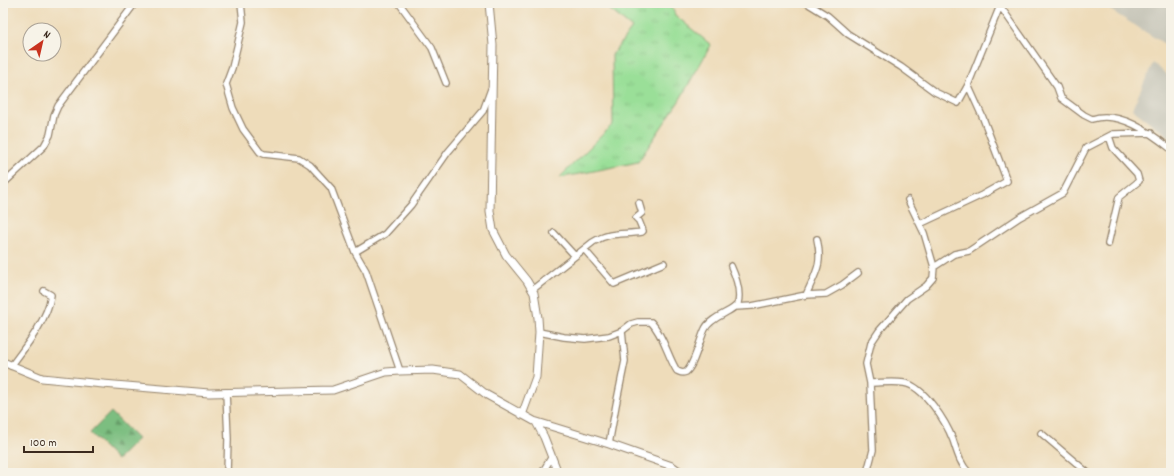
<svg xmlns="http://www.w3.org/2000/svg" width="1174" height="476" viewBox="0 0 1174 476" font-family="Dekko,sans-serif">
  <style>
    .industrial { fill: #c6c5b8 }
    .grass { fill: url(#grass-tufts); stroke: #6a845b }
    .forest { fill: url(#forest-firs); stroke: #5b744f }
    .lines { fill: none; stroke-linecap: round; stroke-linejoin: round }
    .minor-casing { stroke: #94836c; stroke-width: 8 }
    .tertiary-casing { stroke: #94836c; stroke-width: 9 }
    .minor { stroke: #fff; stroke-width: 5.5 }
    .tertiary { stroke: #fff; stroke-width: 7 }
  </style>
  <defs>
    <pattern id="grass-tufts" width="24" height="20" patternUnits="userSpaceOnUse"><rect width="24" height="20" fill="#9adf98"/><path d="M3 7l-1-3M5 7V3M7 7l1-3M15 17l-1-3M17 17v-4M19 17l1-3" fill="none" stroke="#86c083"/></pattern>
    <pattern id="forest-firs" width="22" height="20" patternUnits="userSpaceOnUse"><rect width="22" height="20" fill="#7bbe80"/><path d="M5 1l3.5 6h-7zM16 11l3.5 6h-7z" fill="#669b68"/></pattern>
  </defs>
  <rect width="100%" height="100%" fill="#f7f3e8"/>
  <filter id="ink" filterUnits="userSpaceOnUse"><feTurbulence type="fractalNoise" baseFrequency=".025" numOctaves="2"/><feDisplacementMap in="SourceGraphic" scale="8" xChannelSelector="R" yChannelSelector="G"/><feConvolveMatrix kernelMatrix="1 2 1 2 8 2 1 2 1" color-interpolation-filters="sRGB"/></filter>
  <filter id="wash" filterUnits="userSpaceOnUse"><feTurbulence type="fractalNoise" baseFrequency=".012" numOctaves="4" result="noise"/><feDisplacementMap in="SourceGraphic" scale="16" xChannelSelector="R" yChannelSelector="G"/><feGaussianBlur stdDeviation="0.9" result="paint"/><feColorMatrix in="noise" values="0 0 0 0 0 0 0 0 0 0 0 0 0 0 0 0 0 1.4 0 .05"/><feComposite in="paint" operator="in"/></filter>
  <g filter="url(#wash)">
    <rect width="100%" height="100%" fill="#eedcba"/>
    <path class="industrial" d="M1112 3H1171V48L1107 8Z
      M1153 63 1171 78V138L1132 109Z"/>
    <path class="grass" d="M602 3H671L675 15 711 45 679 101 638 162 559 178 613 124 612 55 632 28Z"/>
    <path class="forest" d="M111 412 138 439 117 460 90 433Z"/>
  </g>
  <g filter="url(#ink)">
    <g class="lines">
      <defs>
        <path id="minor" d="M241 3 243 22 232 68 226 84 233 108 243 129 260 152 264 154 299 158 310 165 331 188 355 252 366 271 400 371
          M399 3 432 48 446 83
          M807 3 828 16 848 34 901 67 935 92 958 103 968 85 983 118 1007 181 982 195 920 224
          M998 3 1057 87 1061 98 1084 115 1092 119C1119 110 1151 133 1171 149
          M968 85 1000 6
          M3 184 44 146 50 135 54 115 58 106 135 3
          M554 233 575 256
          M1108 244 1119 197 1139 181 1137 174 1113 148 1109 136
          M584 249 614 284 664 263
          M355 252 385 234 411 205 448 152 483 111 491 89
          M934 267 954 254 969 251 1020 217 1063 193 1086 148 1113 134 1151 133
          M532 290 593 242C610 231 624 235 642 232L643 231 639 221 636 218 642 213 639 203
          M806 295C816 272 823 264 817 239
          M735 307 752 306 806 295 826 294 842 285 858 273
          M539 332 564 337 585 339 609 336 622 331 631 324 638 322H651C664 336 667 355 677 371 680 372 682 374 686 372 694 366 700 339 705 329 711 316 734 312 738 303 741 291 736 277 731 266
          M11 366C26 346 48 319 51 295L44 291
          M870 383C880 383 893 381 904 383 924 386 946 422 953 440 957 452 960 464 969 473
          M226 392 228 439 227 473
          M1041 433 1088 473
          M609 444 616 405 625 361 622 331
          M542 473 551 458
          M867 473 873 450 870 383 866 364 871 343 879 331 907 299 926 286 933 278 934 267 924 233 908 200"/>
        <path id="tertiary" d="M489 3 493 45 490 211 493 230 506 255 527 281 534 293 538 318 539 332 536 377 522 415
          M3 362 42 378 103 384 209 393 333 390 386 372 400 371 433 370 460 374 487 395 534 421 609 444 672 466 682 473
          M536 422 544 437 558 473"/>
      </defs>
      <use href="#minor" class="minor-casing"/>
      <use href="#tertiary" class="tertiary-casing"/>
      <use href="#minor" class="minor"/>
      <use href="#tertiary" class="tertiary"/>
    </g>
  </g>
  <rect width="1174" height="476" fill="none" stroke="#f7f3e8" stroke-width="16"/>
  <g transform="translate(42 42) rotate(34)"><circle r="19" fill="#f7f3e8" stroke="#aca397"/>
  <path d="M0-3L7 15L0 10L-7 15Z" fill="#c8321e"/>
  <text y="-6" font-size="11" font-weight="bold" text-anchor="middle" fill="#3b2a1e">N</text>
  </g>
  <path d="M24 446v6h69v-6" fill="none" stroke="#3b2a1e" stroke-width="2"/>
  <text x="30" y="446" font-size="12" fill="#3b2a1e" stroke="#f7f3e8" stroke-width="3" paint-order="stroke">100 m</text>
</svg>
